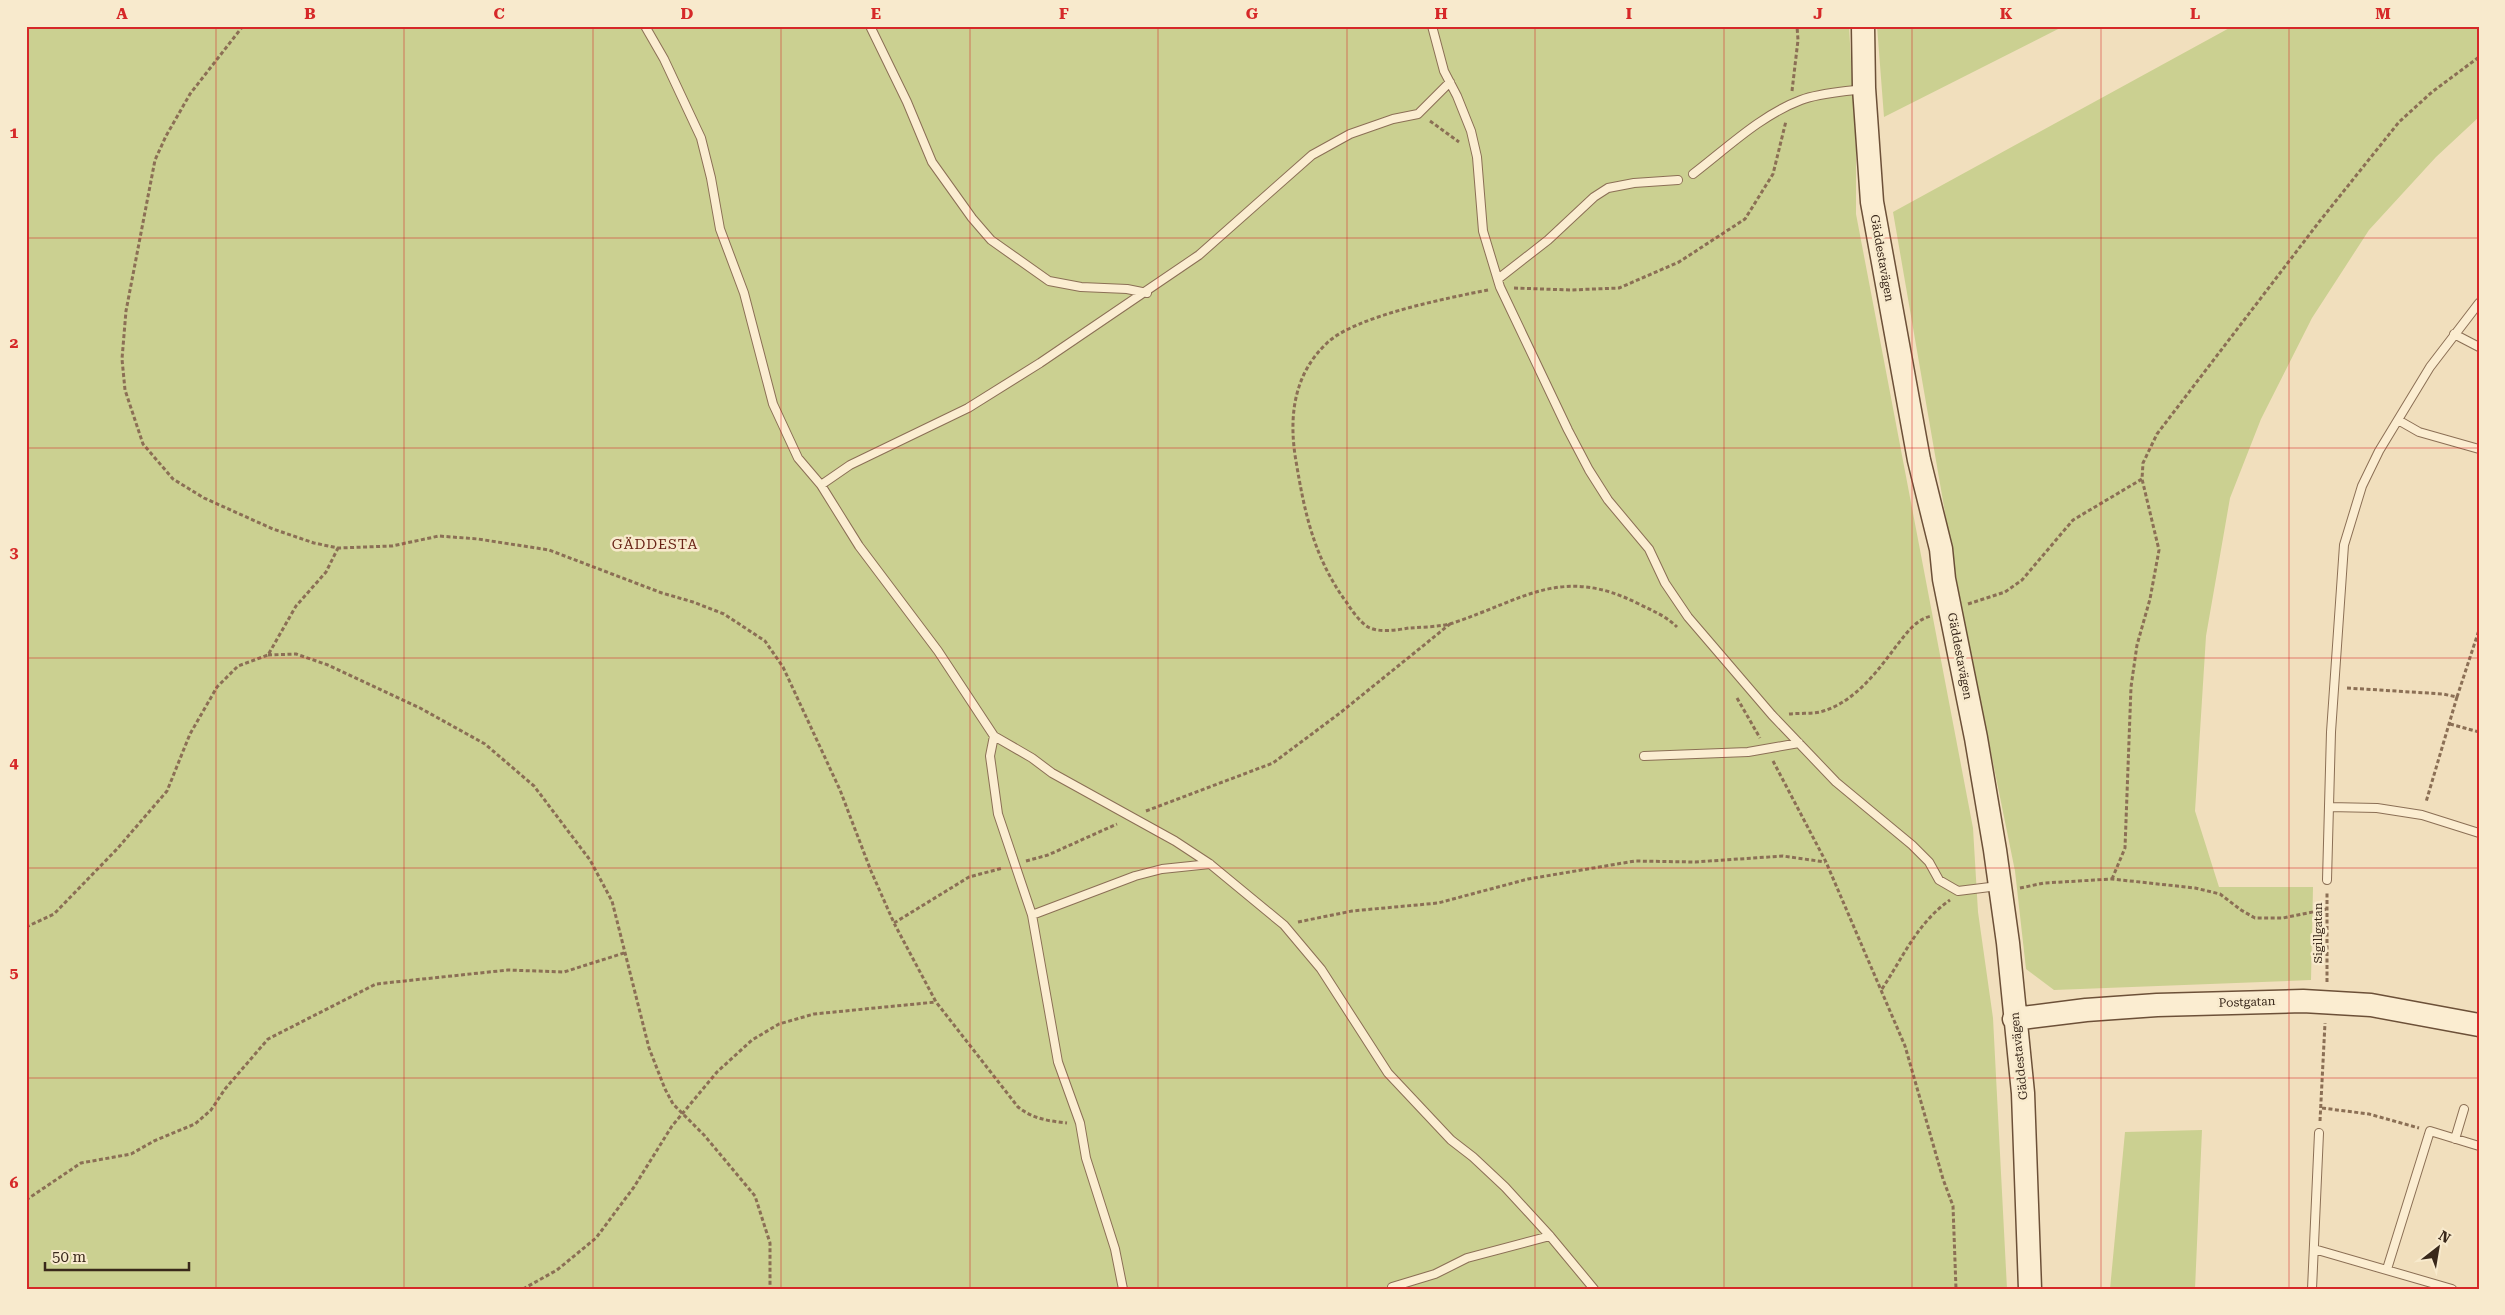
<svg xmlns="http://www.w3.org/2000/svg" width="2505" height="1315" viewBox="0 0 2505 1315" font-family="'Roboto Serif',serif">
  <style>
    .green { fill: #cbd091 }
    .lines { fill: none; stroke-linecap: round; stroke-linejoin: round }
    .lane-casing { stroke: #8b6f55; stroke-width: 10 }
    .secondary-casing { stroke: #6c5038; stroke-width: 25 }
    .path { stroke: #8b6f55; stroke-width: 3; stroke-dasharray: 4 2.5; stroke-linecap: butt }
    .lane { stroke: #fbedd1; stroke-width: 8 }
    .secondary { stroke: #fbedd1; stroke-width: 22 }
    .grid { fill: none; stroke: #d62828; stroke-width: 1; stroke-opacity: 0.55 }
    .labels { text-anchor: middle; stroke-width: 5; stroke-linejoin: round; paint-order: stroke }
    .street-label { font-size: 12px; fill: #39281b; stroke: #f8eacd }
    .neighbourhood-label { font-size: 14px; letter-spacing: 1px; fill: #692417; stroke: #f8eacd }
    .neatline { fill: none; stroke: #d62828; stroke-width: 2 }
    .grid-label { font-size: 16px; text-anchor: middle; font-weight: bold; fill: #d62828 }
  </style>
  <rect width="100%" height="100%" fill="#f1dfbd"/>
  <path class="green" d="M26 26H1849L1856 151V214L1973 828 1978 912 1993 1018 2007 1289H26Z
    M1877 26H2064L1884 117Z
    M2233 26H2479V117L2436 157 2369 230 2312 318 2261 419 2230 498 2206 636 2195 811 2219 887H2313L2311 980 2054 990 2026 969 2015 871 1961 605 1893 212Z
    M2202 1130 2195 1289H2110L2125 1132Z"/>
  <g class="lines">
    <defs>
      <path id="lane" d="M645 26 664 59 701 138 711 178 720 229 744 293 773 404 798 458 821 485 859 546 938 651 994 736 1032 758 1052 773 1175 841 1210 864 1284 925 1321 969 1388 1073 1451 1140 1473 1157 1505 1187 1550 1236 1594 1289
        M870 26 907 102 932 162 972 218 991 240 1049 281 1081 287 1127 289 1147 293
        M1432 26 1444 71 1457 96 1471 131 1477 157 1483 231 1500 287 1568 430 1589 470 1608 500 1649 549 1665 583 1688 617 1772 715 1836 782 1912 845 1929 862 1939 880 1958 891 1998 886
        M1693 174C1727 148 1761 115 1801 100 1820 93 1842 92 1862 89
        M1498 279 1548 240 1594 197 1608 188 1634 183 1678 180
        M2454 334 2479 347
        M2398 420 2419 432 2479 449
        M821 485 850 465 968 408 1040 363 1199 255 1312 155 1350 134 1393 119 1418 114 1450 82
        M994 736 990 756 998 814 1032 915 1058 1062 1080 1123 1086 1158 1115 1249 1123 1289
        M1644 756 1748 752 1799 743
        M2329 807 2377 808 2422 815 2479 833
        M2327 880 2331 732 2344 545 2362 486 2379 451 2430 367 2479 303
        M1032 915 1135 876 1162 869 1210 864
        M2455 1139 2464 1109
        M2314 1249 2452 1289
        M2387 1269 2430 1131 2479 1146
        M1392 1287 1435 1274 1467 1258 1550 1236
        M2312 1289 2319 1133"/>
      <path id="secondary" d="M1863 26 1864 88 1872 202 1919 460 1941 549 1944 579 1976 738 1995 850 2008 943 2023 1093 2030 1289
        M2014 1019 2086 1010 2157 1005 2303 1001 2371 1005 2479 1025"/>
    </defs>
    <use href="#lane" class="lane-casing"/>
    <use href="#secondary" class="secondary-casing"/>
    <path class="path" d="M243 26 190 94 166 136 155 160 126 311 122 359 125 390 143 444 173 479 204 498 273 529 314 543 338 548 392 546 439 536 478 539 549 550 662 593 693 602 724 614 765 641 783 667 840 790 871 871 894 923 936 1002 1018 1107C1033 1119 1049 1121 1067 1123
      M1792 91 1798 40 1797 26
      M1430 121 1459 142
      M1514 288 1570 290 1619 288 1679 262 1745 219 1773 174 1786 121
      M1488 290C1448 298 1355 316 1327 343 1295 373 1289 413 1295 455 1304 510 1313 557 1347 603 1352 611 1360 622 1368 627 1379 633 1397 630 1409 628 1423 627 1440 627 1453 623 1525 599 1562 565 1639 604 1653 611 1666 616 1677 627
      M1968 604 2005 592 2022 580 2073 520 2142 479 2143 463 2157 434 2319 222 2399 122 2432 92 2479 57
      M268 655 296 654 328 665 420 708 485 744 534 786 590 860 612 901 649 1048 665 1089 673 1104 704 1135 755 1196 770 1243V1289
      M2347 688 2443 694 2457 697 2426 802
      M2457 697 2479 630
      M1737 698 1760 738
      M1789 714C1799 713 1810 714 1820 712 1854 703 1877 672 1897 645 1907 633 1915 620 1931 616
      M2450 724 2479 732
      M1773 761 1826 862 1905 1046 1943 1179 1953 1206 1956 1289
      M1146 811 1273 763 1340 713 1450 624
      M1026 861 1048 855 1117 824
      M2112 879 2125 848 2131 687 2137 645 2150 599 2159 550 2142 479
      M2020 888 2044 883 2112 879 2195 888 2220 894 2241 910 2255 918H2283L2327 909
      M1298 922 1352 911 1438 903 1528 879 1635 861 1695 862 1783 856 1825 862
      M894 923 969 877 1003 868
      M26 927 54 914 117 849 167 791 190 734 217 687 238 666 268 655 296 606 326 572 338 548
      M2327 982V893
      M1882 989C1903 957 1918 922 1950 900
      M2322 1108 2369 1114 2419 1128
      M2320 1121 2325 1023
      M26 1200 81 1163 131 1154 154 1141 195 1124 211 1110 225 1089 268 1039 376 984 508 970 564 972 624 953
      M523 1289 557 1270 596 1238 634 1187 672 1126 717 1072 752 1040 779 1024 814 1014 936 1002"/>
    <use href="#lane" class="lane"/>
    <use href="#secondary" class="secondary"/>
  </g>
  <path class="grid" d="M216 26V1289M404 26V1289M593 26V1289M781 26V1289M970 26V1289M1158 26V1289M1347 26V1289M1535 26V1289M1724 26V1289M1912 26V1289M2101 26V1289M2289 26V1289M26 238H2479M26 448H2479M26 658H2479M26 868H2479M26 1078H2479"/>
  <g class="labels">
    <g class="street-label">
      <text transform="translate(1882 258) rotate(80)" y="4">Gäddestavägen</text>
      <text transform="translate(1960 656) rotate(79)" y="4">Gäddestavägen</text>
      <text transform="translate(2318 933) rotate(-90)" y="4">Sigillgatan</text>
      <text transform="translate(2247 1002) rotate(-2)" y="4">Postgatan</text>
      <text transform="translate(2019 1056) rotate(-96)" y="4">Gäddestavägen</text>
    </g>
    <g class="neighbourhood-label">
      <text x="655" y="549">GÄDDESTA</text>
    </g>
  </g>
  <rect width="2505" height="1315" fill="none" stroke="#f8eacd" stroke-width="55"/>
  <g transform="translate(2438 1248) rotate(31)" stroke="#f8eacd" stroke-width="4" paint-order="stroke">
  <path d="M0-4L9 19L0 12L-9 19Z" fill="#39281b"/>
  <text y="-8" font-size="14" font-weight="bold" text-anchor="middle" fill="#39281b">N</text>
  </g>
  <path d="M45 1262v8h144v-8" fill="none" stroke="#39281b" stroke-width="2.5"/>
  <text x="52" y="1262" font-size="15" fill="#39281b" stroke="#f8eacd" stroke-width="4" paint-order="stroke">50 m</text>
  <rect x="28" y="28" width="2450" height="1260" class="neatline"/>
  <g class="grid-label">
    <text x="122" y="19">A</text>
    <text x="310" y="19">B</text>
    <text x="499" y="19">C</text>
    <text x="687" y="19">D</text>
    <text x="876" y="19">E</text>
    <text x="1064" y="19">F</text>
    <text x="1252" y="19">G</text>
    <text x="1441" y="19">H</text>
    <text x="1629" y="19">I</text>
    <text x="1818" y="19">J</text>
    <text x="2006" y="19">K</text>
    <text x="2195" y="19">L</text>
    <text x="2383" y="19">M</text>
    <text x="14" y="138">1</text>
    <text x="14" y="348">2</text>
    <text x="14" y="558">3</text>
    <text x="14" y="768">4</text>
    <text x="14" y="978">5</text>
    <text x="14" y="1188">6</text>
  </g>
</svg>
